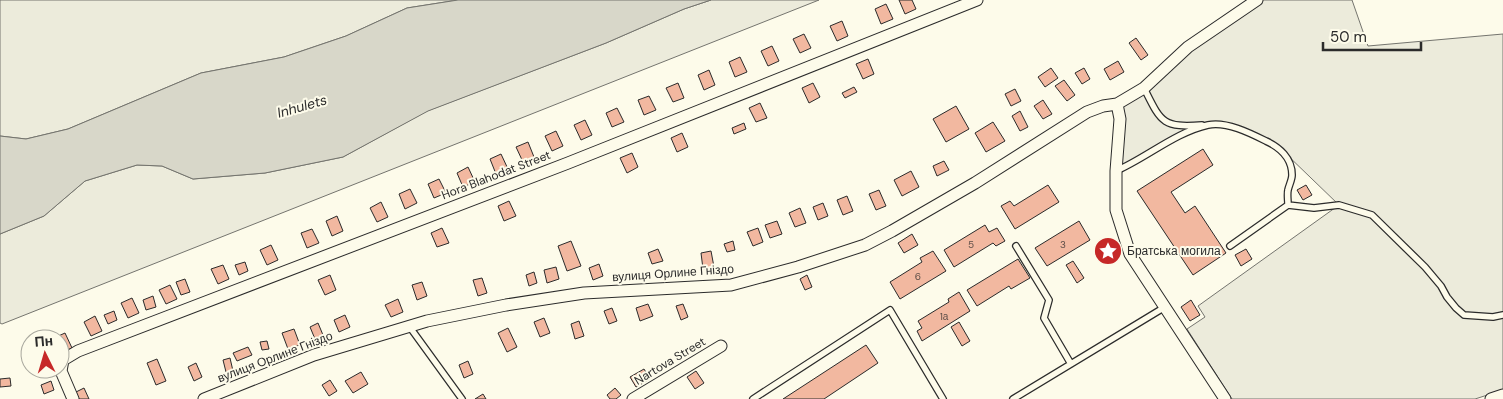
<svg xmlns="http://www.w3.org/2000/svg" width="1503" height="399" viewBox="0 0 1503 399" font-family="'DM Sans',sans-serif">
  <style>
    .green { fill: #ecebdb; stroke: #74746e }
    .water { fill: #d8d7c9; stroke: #74746e }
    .building { fill: #f2b8a0; stroke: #2b2b2b }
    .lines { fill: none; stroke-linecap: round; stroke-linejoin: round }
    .service-casing { stroke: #2b2b2b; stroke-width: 8 }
    .minor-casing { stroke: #2b2b2b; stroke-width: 13 }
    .service { stroke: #fdfbea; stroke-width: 5.5 }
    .minor { stroke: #fdfbea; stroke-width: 11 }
    .labels { text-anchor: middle; stroke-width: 4; stroke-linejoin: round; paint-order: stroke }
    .number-label { font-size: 10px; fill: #5d4e48 }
    .street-label { font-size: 12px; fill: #2b2b2b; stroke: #fdfbea }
    .poi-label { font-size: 12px; fill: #2b2b2b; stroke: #fdfbea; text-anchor: start }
    .water-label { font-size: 14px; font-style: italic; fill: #2b2b2b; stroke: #fdfbea }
  </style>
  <rect width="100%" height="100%" fill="#fdfbea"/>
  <path class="green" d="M0 0H458L407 8 346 36 284 57 201 73 68 129 26 139 0 136Z
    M711 0H819L2 324 0 323V234L44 216 85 181 137 165 162 166 193 179 265 173 343 157 427 111 606 43 684 9Z
    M1257 0H1352L1368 46 1503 34V390L1475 399H1232L1187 329 1205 317 1198 306 1339 205 1283 151 1248 132 1209 124 1186 133 1116 171 1117 104Z"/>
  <path class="water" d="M458 0H711L684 9 606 43 428 111 343 157 265 173 193 179 162 166 137 165 85 181 44 216 0 234V136L26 139 68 129 201 73 284 57 346 36 407 8Z"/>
  <path class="building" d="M899 0H912L916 9 905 14Z
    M886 4 893 19 881 24 875 9Z
    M842 21 848 36 837 41 830 26Z
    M804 34 811 48 800 53 793 39Z
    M1136 38 1148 55 1141 60 1129 43Z
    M772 46 779 61 768 66 761 51Z
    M740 57 747 72 735 77 729 62Z
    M868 59 874 74 863 79 856 64Z
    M1118 61 1124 72 1110 80 1104 69Z
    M1051 68 1058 78 1045 87 1038 77Z
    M1084 68 1090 79 1082 84 1075 73Z
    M709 70 715 85 704 90 698 75Z
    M1064 80 1075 95 1067 101 1055 86Z
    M678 83 684 98 673 102 666 88Z
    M813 83 820 97 809 103 802 88Z
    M854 87 857 92 845 98 842 93Z
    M1015 89 1021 101 1011 106 1005 94Z
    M649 96 656 110 644 115 638 100Z
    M1043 100 1052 114 1043 119 1034 106Z
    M760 103 767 118 756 122 749 108Z
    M956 106 969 129 946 142 933 119Z
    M617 108 624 122 612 127 606 113Z
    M1020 111 1028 127 1020 131 1012 116Z
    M585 120 592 135 581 140 574 125Z
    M993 122 1005 141 986 152 975 133Z
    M744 123 746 129 734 134 732 128Z
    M556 131 563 146 552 151 545 136Z
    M682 133 688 147 677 152 671 138Z
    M528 142 534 157 523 162 516 147Z
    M1203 149 1213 165 1171 192 1185 213 1195 206 1226 253 1193 275 1137 191Z
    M632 153 638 167 627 173 620 158Z
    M501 154 508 169 496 174 490 159Z
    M944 161 949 170 937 176 933 166Z
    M468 167 475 182 463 187 457 173Z
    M911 171 919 187 902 196 894 180Z
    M439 179 446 193 434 198 428 184Z
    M1048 185 1059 202 1015 229 1001 206 1010 201 1014 206Z
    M1306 185 1312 195 1303 200 1297 190Z
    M410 189 417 203 405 209 399 194Z
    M879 190 886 206 876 210 869 194Z
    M847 196 853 211 843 215 837 200Z
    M509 201 516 216 504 221 498 206Z
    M381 202 388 217 377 222 370 208Z
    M823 203 828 216 818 220 813 207Z
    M800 208 806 223 795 227 789 213Z
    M337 216 343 231 332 236 326 221Z
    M777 221 782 234 770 238 765 225Z
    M1079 221 1090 240 1047 266 1035 248Z
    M985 225 989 232 997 228 1005 241 996 246 993 243 954 267 944 250Z
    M442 228 449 243 437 247 431 233Z
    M758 228 763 242 753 246 747 232Z
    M312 229 319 243 307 248 301 233Z
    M912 234 918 245 904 253 898 243Z
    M571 241 581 266 567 271 558 246Z
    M733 241 735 250 727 252 724 244Z
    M271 245 278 260 267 265 260 250Z
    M658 249 663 261 652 264 648 253Z
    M1246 249 1252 259 1241 266 1235 255Z
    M711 251 714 267 703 269 701 253Z
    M933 251 946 271 900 299 890 282 922 262 920 258Z
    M1018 259 1030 278 1011 289 1009 286 977 306 967 290Z
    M1073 261 1084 278 1077 283 1066 265Z
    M245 262 248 271 239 275 235 265Z
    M599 264 603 276 593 280 589 268Z
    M223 265 229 279 218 284 211 269Z
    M556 267 559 279 547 283 544 270Z
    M534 272 537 283 529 286 526 275Z
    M330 275 336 290 325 295 318 280Z
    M807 275 812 287 805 290 800 279Z
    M482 278 487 293 478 296 473 280Z
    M185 279 190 292 181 295 176 282Z
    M422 282 427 296 417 300 412 285Z
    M170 285 177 299 166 304 159 290Z
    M959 292 970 311 922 341 917 331 922 328 918 321 949 302 948 299Z
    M153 296 156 307 146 310 143 300Z
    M132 298 139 313 128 318 121 303Z
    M398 299 403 312 391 317 385 305Z
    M1191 300 1200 315 1190 321 1181 307Z
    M648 304 653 316 640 321 636 308Z
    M683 304 688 317 681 320 676 306Z
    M612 308 617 321 609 324 604 311Z
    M114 311 117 320 108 324 104 315Z
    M345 315 350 327 339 332 334 320Z
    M95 316 102 331 91 336 84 322Z
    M544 318 550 333 540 337 534 322Z
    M579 321 584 336 575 339 571 324Z
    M959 322 970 341 962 346 951 327Z
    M318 323 323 335 315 339 310 327Z
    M508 328 517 347 507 352 498 333Z
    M294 329 300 345 288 349 282 333Z
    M65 333 72 348 61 353 60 339 54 338Z
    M267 341 269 349 262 350 260 342Z
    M866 345 878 363 824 399H783Z
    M248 347 252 355 237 361 233 353Z
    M230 358 233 371 226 372 223 360Z
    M157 359 166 381 156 385 147 363Z
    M468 361 473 374 464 378 459 365Z
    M196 363 202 377 194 381 188 367Z
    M31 369H42L43 370 33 373Z
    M644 369 650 379 636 387 630 377Z
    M696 371 704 383 695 389 687 377Z
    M361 372 368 384 353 393 345 381Z
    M10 378 11 386 0 387V379Z
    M330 380 337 391 329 396 322 385Z
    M51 381 54 390 44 394 41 385Z
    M84 388 89 399H79L76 392Z
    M615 388 621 395 616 399H610L607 395Z
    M483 394 486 399H475Z"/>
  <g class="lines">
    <defs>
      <path id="service" d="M1144 88C1161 122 1162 128 1202 125
        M1116 171C1146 158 1176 132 1208 125 1226 121 1250 133 1266 141 1279 147 1292 158 1292 175 1292 180 1289 185 1288 190 1287 194 1288 200 1288 205
        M1016 246 1049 300 1044 318 1071 364
        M1230 246 1288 205 1314 208 1339 205 1372 215 1425 267 1441 286 1447 297 1456 308 1464 315 1493 317 1503 315
        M409 326 462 399
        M753 399 890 310 943 399
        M1013 399 1165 307"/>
      <path id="minor" d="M1117 104 1120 119 1116 171V210L1130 254 1225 399
        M73 399 61 371 63 360 78 351 568 163 977 0
        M204 399 314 355 427 321 506 305 584 293 731 285 798 267 865 245 892 231 975 183 1087 112 1103 106 1117 104 1144 88 1188 47 1257 0
        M633 399 721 346
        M1491 399 1503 395"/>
    </defs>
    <use href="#service" class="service-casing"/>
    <use href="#minor" class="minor-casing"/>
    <use href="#service" class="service"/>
    <use href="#minor" class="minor"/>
  </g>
  <defs>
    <symbol id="sight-disc" viewBox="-11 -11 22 22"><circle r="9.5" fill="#c62828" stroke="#fdfbea"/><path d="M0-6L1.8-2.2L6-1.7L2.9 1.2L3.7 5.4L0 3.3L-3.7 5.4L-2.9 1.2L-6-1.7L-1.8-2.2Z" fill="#fff"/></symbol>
  </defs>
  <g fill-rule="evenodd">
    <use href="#sight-disc" x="1092" y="235" width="32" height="32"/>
  </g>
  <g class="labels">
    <g class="number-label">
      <text x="971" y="248">5</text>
      <text x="1063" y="248">3</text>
      <text x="918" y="280">6</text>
      <text x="944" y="320">1а</text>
    </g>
    <g class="street-label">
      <text transform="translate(496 175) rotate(-21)" y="4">Hora Blahodat Street</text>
      <text transform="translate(673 273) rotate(-4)" y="4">вулиця Орлине Гніздо</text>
      <text transform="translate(275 357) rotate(-21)" y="4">вулиця Орлине Гніздо</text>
      <text transform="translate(670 361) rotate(-31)" y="4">Nartova Street</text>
    </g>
    <g class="poi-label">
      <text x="1127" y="255">Братська могила</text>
    </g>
    <g class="water-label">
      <text transform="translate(302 106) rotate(-16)" y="5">Inhulets</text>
    </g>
  </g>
  <g transform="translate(45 354) rotate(355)"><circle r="24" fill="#fdfbea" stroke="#a9a89e"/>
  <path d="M0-4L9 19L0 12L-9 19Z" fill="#c62828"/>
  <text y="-8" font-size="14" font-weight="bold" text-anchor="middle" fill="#2b2b2b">Пн</text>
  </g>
  <path d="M1323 42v8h98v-8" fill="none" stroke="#2b2b2b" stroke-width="2.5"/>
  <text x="1330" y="42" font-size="15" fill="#2b2b2b" stroke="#fdfbea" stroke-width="4" paint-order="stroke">50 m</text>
</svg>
